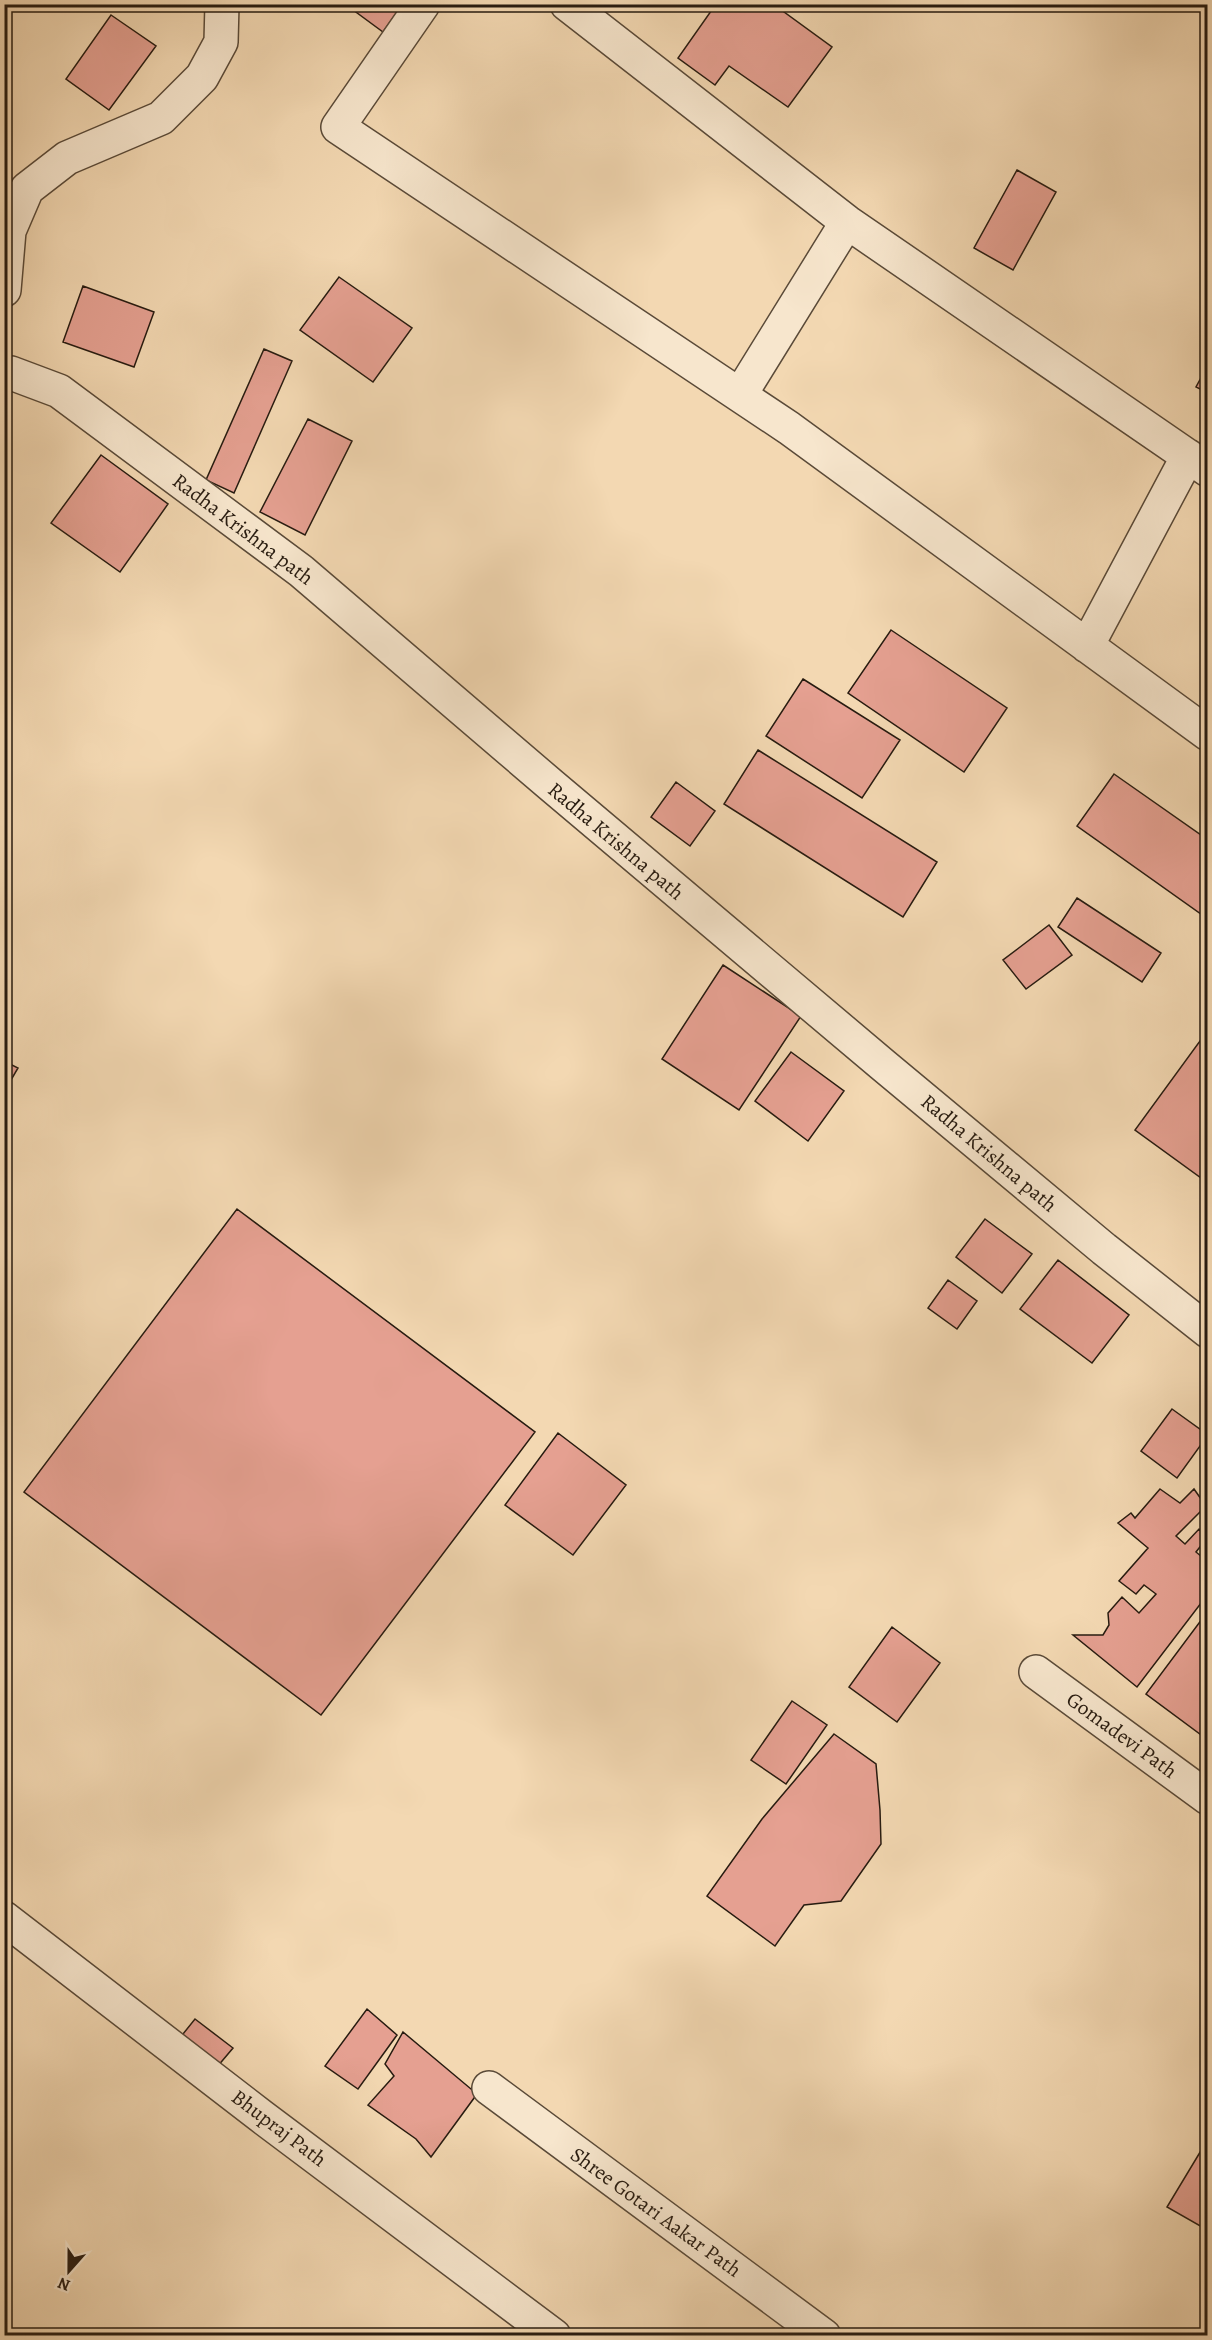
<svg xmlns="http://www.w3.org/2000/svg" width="1212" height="2340" viewBox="0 0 1212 2340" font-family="Alegreya,serif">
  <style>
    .building { fill: #e5a091; stroke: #271b10; stroke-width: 1.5 }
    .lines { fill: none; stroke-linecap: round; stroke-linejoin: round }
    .minor-casing { stroke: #5a4a38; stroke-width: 36 }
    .minor { stroke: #f7e6cd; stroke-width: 33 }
    .labels { text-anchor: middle; stroke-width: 6; stroke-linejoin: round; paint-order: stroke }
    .street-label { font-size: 21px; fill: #271b10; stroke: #f7e6cd }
  </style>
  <rect width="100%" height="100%" fill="#f3d8b2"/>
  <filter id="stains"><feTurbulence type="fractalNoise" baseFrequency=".00333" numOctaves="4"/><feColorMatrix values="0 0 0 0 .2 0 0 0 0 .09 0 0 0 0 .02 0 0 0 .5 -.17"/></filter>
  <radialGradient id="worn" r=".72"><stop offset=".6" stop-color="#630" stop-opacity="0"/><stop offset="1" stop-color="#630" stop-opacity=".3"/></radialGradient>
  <path class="building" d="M345 4H403L383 32Z
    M716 4H773L832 47 788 107 729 66 715 85 678 58Z
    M111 15 156 46 109 110 66 79Z
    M1017 170 1056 192 1013 270 974 248Z
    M339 277 412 328 373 382 300 330Z
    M83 286 154 312 134 367 63 342Z
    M264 349 292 361 234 493 206 480Z
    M1208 365V393L1196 387Z
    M308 419 352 441 305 535 260 512Z
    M101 455 168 504 120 572 51 523Z
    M891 630 1007 708 964 772 848 693Z
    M803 679 900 740 862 798 766 736Z
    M758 750 937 862 903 917 724 804Z
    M1114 774 1208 840V919L1077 826Z
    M676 782 715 811 690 846 651 817Z
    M1077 898 1161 953 1142 982 1058 927Z
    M1049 925 1072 955 1026 989 1003 960Z
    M723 965 801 1016 739 1110 662 1059Z
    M1208 1030V1183L1135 1130Z
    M791 1052 844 1091 808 1141 755 1101Z
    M4 1061 18 1068 4 1092Z
    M237 1209 535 1432 321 1715 24 1492Z
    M985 1219 1032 1254 1002 1293 956 1257Z
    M1058 1260 1129 1315 1092 1363 1020 1309Z
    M948 1280 977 1301 957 1329 928 1308Z
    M1172 1409 1208 1435 1177 1478 1141 1451Z
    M558 1433 626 1485 573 1555 505 1505Z
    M1160 1489 1180 1503 1194 1489 1206 1506 1176 1536 1185 1544 1199 1529 1207 1538 1196 1552 1208 1562V1594L1137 1687 1073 1635H1103L1109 1625 1108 1613 1122 1597 1139 1613 1156 1594 1144 1585 1136 1594 1119 1581 1148 1548 1118 1523 1131 1513 1135 1518Z
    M1208 1611V1740L1146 1694Z
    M892 1627 940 1663 897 1722 849 1687Z
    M792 1701 827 1725 786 1784 751 1760Z
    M834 1734 876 1764 880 1810 881 1844 841 1901 804 1905 775 1946 707 1896 762 1819Z
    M367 2009 397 2035 358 2089 325 2066Z
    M195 2019 233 2048 217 2067 179 2039Z
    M403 2032 477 2094 431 2157 416 2139 368 2105 394 2076 385 2064Z
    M1205 2144 1208 2145V2217L1202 2227 1167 2207Z"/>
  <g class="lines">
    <defs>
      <path id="minor" d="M423 4 338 127 789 428 1208 734
        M567 4 847 222 1208 470
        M4 290 9 231 27 189 67 158 161 118 202 77 221 42 222 4
        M11 373 59 391 301 571 551 785 883 1065 1104 1249 1208 1331
        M740 395 847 222
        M1087 646 1188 456
        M1036 1672 1208 1798
        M4 1918 261 2116 554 2336
        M489 2088 824 2336"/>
    </defs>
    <use href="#minor" class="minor-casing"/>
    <use href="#minor" class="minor"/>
  </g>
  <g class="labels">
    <g class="street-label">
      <text transform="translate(243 529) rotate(37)" y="7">Radha Krishna path</text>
      <text transform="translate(616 841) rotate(40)" y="7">Radha Krishna path</text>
      <text transform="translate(989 1153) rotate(40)" y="7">Radha Krishna path</text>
      <text transform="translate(1122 1735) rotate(36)" y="7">Gomadevi Path</text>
      <text transform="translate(279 2128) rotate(37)" y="7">Bhupraj Path</text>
      <text transform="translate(656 2212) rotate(36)" y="7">Shree Gotari Aakar Path</text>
    </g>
  </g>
  <rect width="1212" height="2340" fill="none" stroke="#f3d8b2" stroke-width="24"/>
  <rect x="6" y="6" width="1200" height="2328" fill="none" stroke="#271b10" stroke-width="3"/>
  <rect x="12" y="12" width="1188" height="2316" fill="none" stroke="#271b10" stroke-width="1.5"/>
  <g transform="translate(69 2271) rotate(201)" stroke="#f7e6cd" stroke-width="4.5" paint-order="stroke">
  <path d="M0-4.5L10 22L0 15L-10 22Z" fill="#271b10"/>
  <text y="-9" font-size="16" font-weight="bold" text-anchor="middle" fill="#271b10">N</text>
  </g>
  <rect width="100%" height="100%" filter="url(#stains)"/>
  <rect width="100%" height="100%" fill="url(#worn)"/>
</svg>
